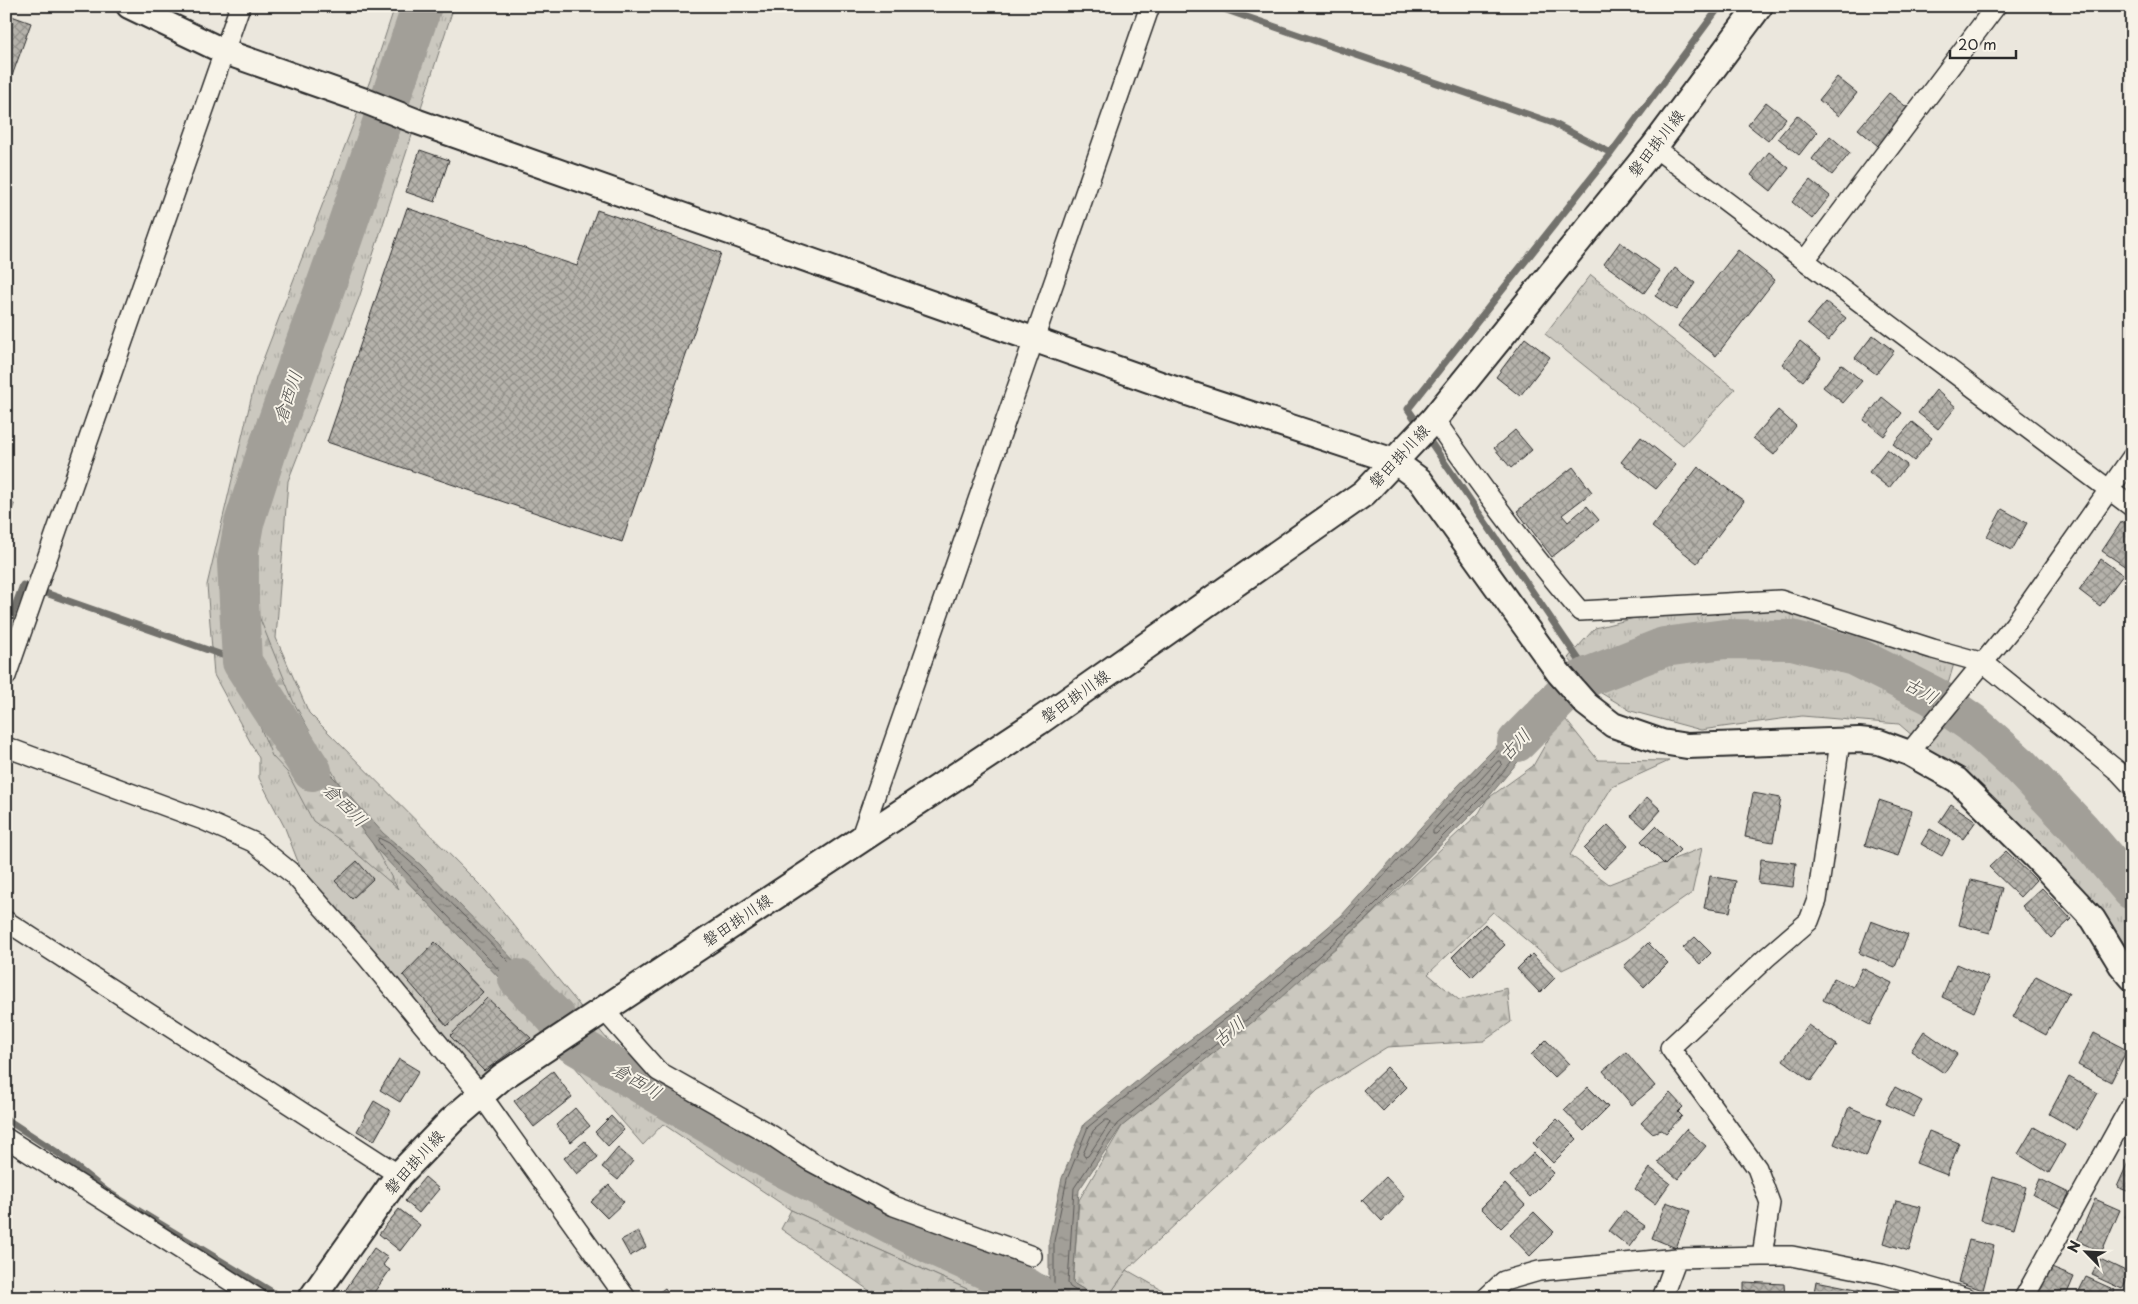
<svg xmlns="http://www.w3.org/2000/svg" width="2138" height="1304" viewBox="0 0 2138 1304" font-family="'Playpen Sans','Klee One',sans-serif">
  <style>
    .grass { fill: url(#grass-tufts); stroke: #7b7a75 }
    .forest { fill: url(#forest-firs); stroke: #7b7a75 }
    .water { fill: url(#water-ripples); stroke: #72716c }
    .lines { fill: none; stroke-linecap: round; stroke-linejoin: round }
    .shore { stroke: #5b5957; stroke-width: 1 }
    .stream { stroke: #72716c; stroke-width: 7 }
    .river { stroke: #a29f98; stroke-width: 40 }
    .building { fill: url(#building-cross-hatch); stroke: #2b2b2b }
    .minor-casing { stroke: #2b2b2b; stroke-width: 22 }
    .tertiary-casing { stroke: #2b2b2b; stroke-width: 28 }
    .secondary-casing { stroke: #2b2b2b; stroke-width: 30 }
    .minor { stroke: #f7f3e8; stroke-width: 19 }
    .tertiary { stroke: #f7f3e8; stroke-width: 24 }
    .secondary { stroke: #f7f3e8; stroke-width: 26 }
    .labels { text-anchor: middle; stroke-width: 4; stroke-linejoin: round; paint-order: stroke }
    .street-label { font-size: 16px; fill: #2b2b2b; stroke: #f7f3e8 }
    .water-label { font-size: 18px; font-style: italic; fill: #555451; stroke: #f7f3e8 }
  </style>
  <defs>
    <pattern id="grass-tufts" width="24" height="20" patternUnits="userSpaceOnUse" patternTransform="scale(1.25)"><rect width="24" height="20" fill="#cbc8bf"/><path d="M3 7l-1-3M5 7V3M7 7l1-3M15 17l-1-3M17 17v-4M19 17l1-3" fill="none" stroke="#aeaca4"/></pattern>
    <pattern id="forest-firs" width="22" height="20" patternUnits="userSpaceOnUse" patternTransform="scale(1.25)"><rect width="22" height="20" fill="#cbc8bf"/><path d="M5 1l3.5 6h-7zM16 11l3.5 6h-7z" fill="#aeaca4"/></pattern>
    <pattern id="water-ripples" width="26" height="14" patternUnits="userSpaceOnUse" patternTransform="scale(1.25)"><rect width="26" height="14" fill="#a29f98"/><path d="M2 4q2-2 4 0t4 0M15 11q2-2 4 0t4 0" fill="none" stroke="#84827c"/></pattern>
    <pattern id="building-cross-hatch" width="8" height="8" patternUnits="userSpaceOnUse" patternTransform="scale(1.25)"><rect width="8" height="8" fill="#b5b2ab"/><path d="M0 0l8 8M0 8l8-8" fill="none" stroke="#93918b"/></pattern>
  </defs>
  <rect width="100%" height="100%" fill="#ebe7dd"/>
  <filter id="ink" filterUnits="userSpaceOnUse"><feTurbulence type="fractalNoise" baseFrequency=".02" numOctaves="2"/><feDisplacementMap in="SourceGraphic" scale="10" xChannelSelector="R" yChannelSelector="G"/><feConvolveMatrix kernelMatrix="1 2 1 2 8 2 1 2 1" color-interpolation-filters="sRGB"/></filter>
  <g filter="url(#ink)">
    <path class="grass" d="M395 6H454L359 298 288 481 276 638 309 713 486 891 607 1039 677 1090 772 1144 853 1195 934 1231 978 1247 1096 1298H987L791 1210 663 1124 643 1145 554 1043 481 1095 310 893 285 828 259 778V758L214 675 207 585 256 378 374 70Z
      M1591 275 1735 389 1683 445 1545 334Z
      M1690 604H1770L1955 660 1946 691 1974 714 2132 871V957L2112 924 1965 781 1899 724 1802 716 1701 730 1631 711 1596 690 1568 658 1595 628Z
      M1127 1270 1176 1298H1107Z"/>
    <path class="forest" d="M409 6H441L258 533V614L275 656 294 703 398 889 347 845 313 821 287 772 272 756 255 714 244 666 226 649 227 595 225 560 259 437 282 381 291 345Z
      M1562 715 1598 760 1669 761 1612 787 1570 855 1609 884 1702 848 1692 893 1626 939 1562 970 1493 912 1428 974 1459 1000 1507 988 1511 1022 1484 1041 1387 1047 1318 1090 1127 1270 1107 1298H1098L1073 1283 1079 1200 1128 1116 1336 948 1479 813 1487 799 1533 766Z
      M791 1210 987 1298H880L781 1229Z"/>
    <path class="water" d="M1549 692 1561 710 1487 799 1362 923 1265 1012 1121 1127 1079 1190 1073 1283 1098 1298H1043L1049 1288V1240L1062 1178 1084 1124 1153 1068 1247 996 1341 916 1456 788Z
      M282 726 335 779 383 833 421 865 564 1012 546 1027 379 852 335 795 288 753Z"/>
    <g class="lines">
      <path class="shore" d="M1498 761H1501L1502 764 1479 792 1436 834H1433V831Z
        M379 838 389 843 418 869 555 1009V1013L548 1019 545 1018 383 848 378 841Z
        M1106 1120H1109L1110 1123 1088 1156 1085 1157 1083 1154 1093 1131Z
        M1049 1298 1054 1289V1241L1067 1179 1088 1127 1156 1072 1250 1000 1345 919 1459 792 1546 702H1550L1553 711 1483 796 1359 920 1261 1008 1117 1124 1074 1188 1068 1283 1070 1287 1088 1298"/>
      <path class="stream" d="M1215 6 1553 123 1611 153
        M6 630 23 585 242 662
        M1590 676 1408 409 1611 153 1720 6
        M6 1119 61 1155 106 1191 282 1298"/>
      <path class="river" d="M1517 742 1573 685 1590 676 1664 647 1725 639 1792 640 1854 656 1933 696 1972 723 2020 766 2080 829 2132 890
        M312 771 242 662 237 562 244 523 266 454 342 240 422 6
        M518 979 555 1017 571 1042 775 1163 932 1245 1027 1288 1041 1298"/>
    </g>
    <path class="building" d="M6 14 31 23 12 76 6 74Z
      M1837 77 1857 93 1839 116 1819 100Z
      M1889 93 1909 109 1878 146 1858 129Z
      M1766 102 1786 118 1768 141 1748 125Z
      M1797 115 1817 132 1799 155 1778 138Z
      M1830 136 1850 153 1832 175 1812 159Z
      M420 150 449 160 435 202 406 192Z
      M1769 152 1789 168 1771 191 1751 175Z
      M1810 180 1830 196 1812 219 1792 202Z
      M407 208 577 266 597 210 721 253 622 542 327 442Z
      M1620 242 1660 271 1644 293 1604 264Z
      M1738 250 1775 280 1716 356 1678 326Z
      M1675 268 1695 283 1676 310 1655 296Z
      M1826 302 1846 318 1828 341 1807 324Z
      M1873 335 1894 351 1876 374 1855 358Z
      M1525 338 1550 357 1520 396 1496 377Z
      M1800 341 1821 358 1803 381 1782 364Z
      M1841 364 1862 381 1843 403 1823 387Z
      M1936 390 1956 407 1938 429 1918 413Z
      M1882 397 1902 413 1884 436 1864 420Z
      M1778 410 1796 426 1774 455 1753 438Z
      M1912 422 1932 438 1914 461 1893 444Z
      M1515 430 1532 450 1511 468 1494 448Z
      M1641 437 1676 465 1656 489 1621 462Z
      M1887 449 1907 465 1889 488 1869 472Z
      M1573 467 1592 492 1562 515 1568 522 1587 506 1599 520 1552 557 1517 511Z
      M1698 467 1744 501 1697 563 1652 527Z
      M6 501 14 504 7 525H6Z
      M2002 509 2027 523 2012 550 1987 537Z
      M2122 521 2132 528V564L2129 569 2102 551Z
      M2101 559 2123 575 2100 606 2079 590Z
      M1753 793 1781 798 1773 842 1745 837Z
      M1647 797 1661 810 1645 828 1631 816Z
      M1879 800 1912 811 1898 856 1865 845Z
      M1951 804 1976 821 1963 839 1939 822Z
      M1608 825 1628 846 1604 869 1584 849Z
      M1656 826 1680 850 1665 865 1641 841Z
      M1930 829 1950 841 1942 856 1921 844Z
      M2006 851 2036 880 2020 897 1989 867Z
      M1761 859 1796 863 1793 887 1758 883Z
      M357 861 373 879 352 899 335 881Z
      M1710 876 1736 881 1730 912 1704 908Z
      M1971 880 2002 888 1990 933 1959 925Z
      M2042 888 2071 919 2051 938 2022 906Z
      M1871 921 1908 935 1895 967 1859 953Z
      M1485 924 1505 945 1472 977 1452 957Z
      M1695 937 1711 953 1700 964 1683 948Z
      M435 942 483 992 447 1026 403 975Z
      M1648 943 1668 963 1644 987 1624 966Z
      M1532 954 1555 978 1540 993 1517 969Z
      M1956 964 1989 978 1974 1012 1942 997Z
      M1862 968 1892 983 1870 1025 1823 1000 1834 978 1853 987Z
      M2036 976 2069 993 2046 1035 2013 1017Z
      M487 998 531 1038 484 1071 450 1036Z
      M1808 1025 1837 1045 1811 1081 1783 1060Z
      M1924 1031 1957 1054 1944 1073 1911 1051Z
      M2094 1033 2127 1050 2111 1082 2078 1065Z
      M1546 1040 1569 1064 1554 1078 1531 1055Z
      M1626 1052 1655 1086 1632 1105 1603 1071Z
      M399 1059 419 1071 400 1102 380 1090Z
      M1387 1067 1407 1087 1383 1111 1363 1090Z
      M553 1071 572 1097 534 1127 514 1101Z
      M2069 1077 2098 1093 2077 1130 2049 1114Z
      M1588 1087 1608 1107 1584 1131 1564 1110Z
      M1895 1087 1922 1101 1913 1117 1886 1104Z
      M1670 1093 1683 1107 1678 1112 1682 1116 1666 1133 1662 1130 1652 1133 1641 1123Z
      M374 1101 391 1111 374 1141 357 1131Z
      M1849 1107 1881 1120 1866 1157 1834 1144Z
      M575 1108 590 1126 571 1142 556 1125Z
      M611 1116 624 1130 608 1146 595 1132Z
      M1557 1119 1577 1139 1553 1163 1533 1143Z
      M2034 1127 2065 1145 2049 1173 2018 1154Z
      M1686 1129 1706 1146 1678 1179 1658 1162Z
      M1929 1131 1959 1143 1947 1175 1916 1163Z
      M585 1141 598 1157 577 1174 564 1158Z
      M618 1148 633 1161 618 1180 602 1167Z
      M1534 1153 1554 1173 1530 1197 1510 1176Z
      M2132 1153V1193L2117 1187Z
      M1650 1168 1670 1183 1655 1204 1635 1189Z
      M425 1177 439 1189 419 1213 405 1201Z
      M1386 1177 1405 1197 1382 1221 1362 1200Z
      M1992 1177 2026 1187 2014 1229 1981 1220Z
      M2040 1179 2069 1193 2062 1209 2033 1195Z
      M1505 1184 1525 1205 1501 1228 1481 1208Z
      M609 1185 624 1202 607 1218 591 1202Z
      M2095 1199 2120 1210 2102 1252 2077 1241Z
      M1896 1201 1921 1207 1909 1251 1884 1243Z
      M1666 1202 1690 1211 1676 1248 1652 1238Z
      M2132 1203V1220L2125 1217Z
      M399 1209 420 1225 400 1251 379 1234Z
      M1624 1211 1645 1226 1629 1247 1609 1231Z
      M1534 1212 1554 1232 1530 1256 1510 1235Z
      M638 1231 646 1247 630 1256 621 1240Z
      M1969 1240 1994 1246 1983 1290 1958 1282Z
      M374 1248 388 1258 383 1265 390 1270 370 1298H340Z
      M2100 1259 2130 1273 2122 1289 2092 1275Z
      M2049 1267 2074 1277 2065 1298H2036Z
      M2086 1277 2115 1290 2112 1298H2089L2078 1293Z
      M1816 1281 1877 1293 1876 1298H1813Z
      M1744 1282 1784 1284 1785 1298H1744Z
      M665 1288 672 1298H651Z"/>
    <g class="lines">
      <defs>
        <path id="minor" d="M1654 147 2132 507
          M1805 260 1996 6
          M1434 419C1480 485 1527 550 1580 611L1780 600 1933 649 1984 663 2119 772 2132 786
          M6 676 240 6
          M6 747 203 820 253 842 294 875 366 956 481 1095 626 1298
          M1909 753 2014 625 2132 457
          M860 839 1150 6
          M6 921 399 1175
          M603 1009 658 1071 771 1135 810 1161 894 1206 1032 1256
          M6 1138 257 1298
          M1762 1256 1770 1203 1757 1168 1670 1048 1766 958 1809 921 1817 900 1840 742
          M1486 1298 1504 1281 1539 1271 1677 1258 1762 1256H1792L1882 1274 1967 1298
          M1662 1298 1677 1258
          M2024 1298 2132 1103"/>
        <path id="tertiary" d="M129 6 225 52 365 101 418 122 1166 386 1394 461 1420 480 1558 672 1586 704 1613 725 1662 742 1687 746 1859 740 1879 742 1909 753 1957 780 2036 858 2093 919 2121 965 2132 978"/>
        <path id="secondary" d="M312 1298 399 1175 452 1120 502 1077 1038 722 1364 493 1434 419 1654 147 1759 6"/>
      </defs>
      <use href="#minor" class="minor-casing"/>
      <use href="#tertiary" class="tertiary-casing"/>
      <use href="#secondary" class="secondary-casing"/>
      <use href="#minor" class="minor"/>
      <use href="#tertiary" class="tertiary"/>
      <use href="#secondary" class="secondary"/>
    </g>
  </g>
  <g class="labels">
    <g class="street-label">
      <text transform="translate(1656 143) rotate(-52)" y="6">磐田掛川線</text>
      <text transform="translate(1399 456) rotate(-47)" y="6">磐田掛川線</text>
      <text transform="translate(1075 696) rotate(-35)" y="6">磐田掛川線</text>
      <text transform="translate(737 920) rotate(-34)" y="6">磐田掛川線</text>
      <text transform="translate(414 1162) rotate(-48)" y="6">磐田掛川線</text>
    </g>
    <g class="water-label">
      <text transform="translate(288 397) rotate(-71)" y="6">倉西川</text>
      <text transform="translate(1921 691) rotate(29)" y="6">古川</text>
      <text transform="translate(1515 745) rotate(-46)" y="6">古川</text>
      <text transform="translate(345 805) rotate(45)" y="6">倉西川</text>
      <text transform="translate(1229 1032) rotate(-40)" y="6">古川</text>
      <text transform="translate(637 1081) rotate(31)" y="6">倉西川</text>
    </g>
  </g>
  <rect width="2138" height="1304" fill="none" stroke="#f7f3e8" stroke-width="25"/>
  <rect x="12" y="12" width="2113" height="1279" fill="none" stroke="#2b2b2b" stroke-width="2" filter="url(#ink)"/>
  <g transform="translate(2086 1252) rotate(294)" stroke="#f7f3e8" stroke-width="4" paint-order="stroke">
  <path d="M0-4L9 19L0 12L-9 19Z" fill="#2b2b2b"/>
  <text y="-8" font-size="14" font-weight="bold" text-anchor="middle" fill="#2b2b2b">N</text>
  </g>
  <path d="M1950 50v8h66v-8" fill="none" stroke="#2b2b2b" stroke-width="2.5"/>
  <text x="1958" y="50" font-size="15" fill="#2b2b2b" stroke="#f7f3e8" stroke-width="4" paint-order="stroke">20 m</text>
</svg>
